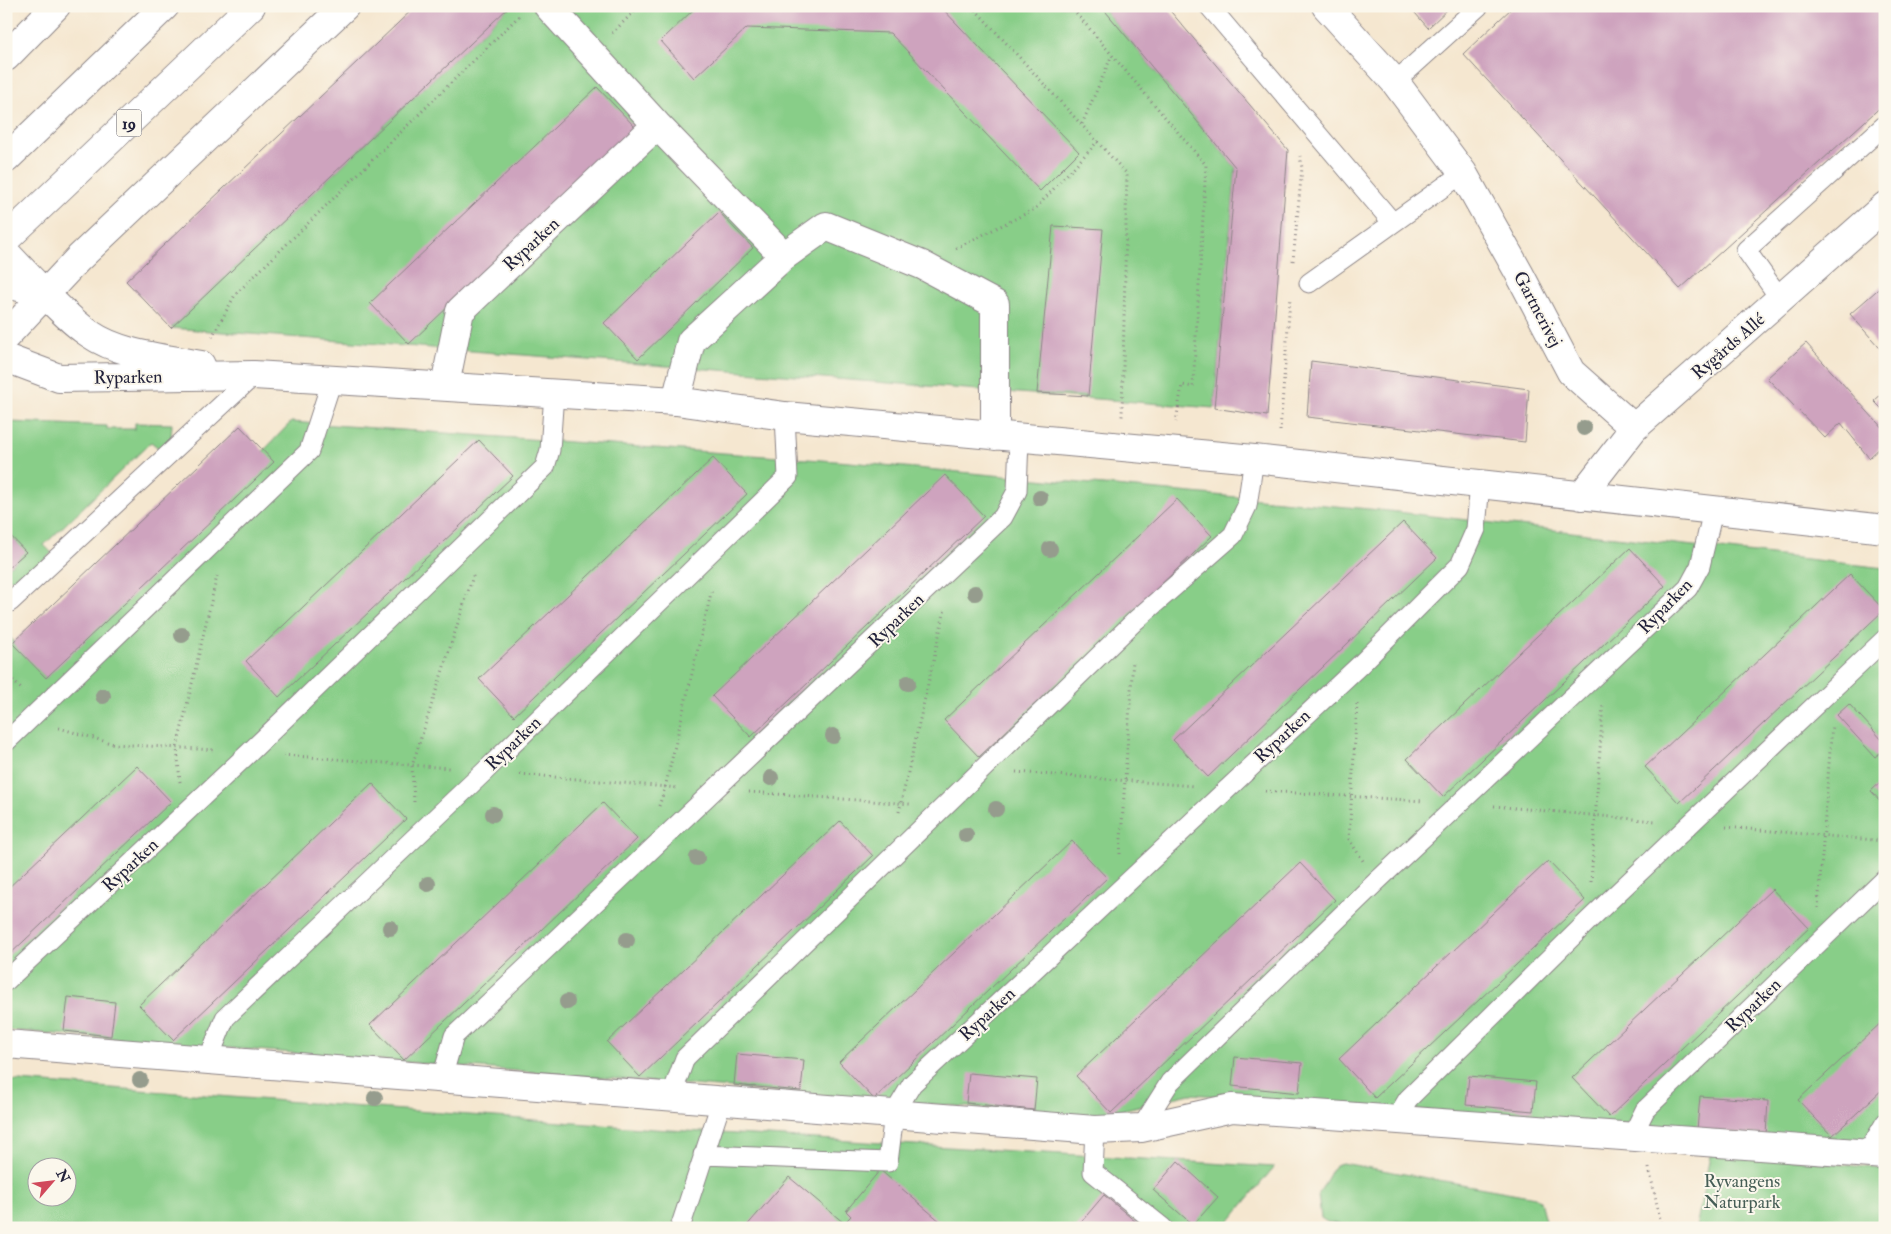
<svg xmlns="http://www.w3.org/2000/svg" width="1891" height="1234" viewBox="0 0 1891 1234" font-family="'IM FELL Double Pica',serif">
  <style>
    .green { fill: #88ce88; stroke: #557862; fill-rule: evenodd }
    .building { fill: #cea3be }
    .lines { fill: none; stroke-linecap: round; stroke-linejoin: round }
    .lane-casing { stroke: #8c8486; stroke-width: 21 }
    .street-casing { stroke: #8c8486; stroke-width: 30 }
    .secondary-casing { stroke: #8c8486; stroke-width: 30 }
    .highway-casing { stroke: #8c8486; stroke-width: 30 }
    .path { stroke: #8c8486; stroke-width: 3; stroke-dasharray: 1 4; stroke-linecap: butt }
    .lane { stroke: #fff; stroke-width: 19 }
    .street { stroke: #fff; stroke-width: 28 }
    .secondary { stroke: #fff; stroke-width: 28 }
    .highway { stroke: #fff; stroke-width: 28 }
    .tree { fill: #959c8d }
    .labels { text-anchor: middle; stroke-width: 4; stroke-linejoin: round; paint-order: stroke }
    .shield { fill: #fbf7ec; stroke: #636270; stroke-width: 1 }
    .shield-label { font-size: 16px; font-weight: bold; fill: #22223b }
    .street-label { font-size: 18px; fill: #22223b; stroke: #fbf7ec }
    .park-label { font-size: 18px; fill: #465e56; stroke: #fbf7ec }
  </style>
  <rect width="100%" height="100%" fill="#fbf7ec"/>
  <filter id="ink" filterUnits="userSpaceOnUse"><feTurbulence type="fractalNoise" baseFrequency=".02" numOctaves="2"/><feDisplacementMap in="SourceGraphic" scale="10" xChannelSelector="R" yChannelSelector="G"/><feConvolveMatrix kernelMatrix="1 2 1 2 8 2 1 2 1" color-interpolation-filters="sRGB"/></filter>
  <filter id="wash" filterUnits="userSpaceOnUse"><feTurbulence type="fractalNoise" baseFrequency=".0096" numOctaves="4" result="noise"/><feDisplacementMap in="SourceGraphic" scale="20" xChannelSelector="R" yChannelSelector="G"/><feGaussianBlur stdDeviation="1.12" result="paint"/><feColorMatrix in="noise" values="0 0 0 0 0 0 0 0 0 0 0 0 0 0 0 0 0 1.4 0 .05"/><feComposite in="paint" operator="in"/></filter>
  <g filter="url(#wash)">
    <rect width="100%" height="100%" fill="#f5e7d0"/>
    <path class="green" d="M510 6H1101L1236 168 1214 408 171 328Z
      M10 422 107 426V429H135V423L172 424 171 439 161 450 151 442 44 545 52 553C37 566 27 581 6 579V570L25 552 6 531V423Z
      M291 422 849 462 1380 510 1885 568V1143L1190 1094 1092 1117 6 1030V633L46 678Z
      M6 1080 654 1129 1274 1167 1224 1228H6ZM38 1166H68V1196H38Z
      M1711 1151 1885 1169V1228H1696Z
      M1342 1163 1535 1197 1540 1201 1547 1228H1362L1327 1222 1321 1218 1318 1195 1335 1165Z"/>
    <g id="blocks">
      <path class="building" d="M416 6H510L171 328 126 281Z
        M697 6H940L1079 152 1040 191 890 33 747 28 694 78 661 41Z
        M1101 6H1166L1288 150 1267 416 1214 408 1236 168Z
        M1409 6H1451L1428 28Z
        M1514 6H1885V103L1680 289 1463 54Z
        M597 87 636 128 409 344 370 303Z
        M719 212 753 248 638 359 604 323Z
        M1053 226 1103 229 1088 396 1037 393Z
        M1884 284 1885 285V354L1850 314Z
        M1806 343 1885 431V443L1869 458 1841 423 1825 438 1767 378Z
        M1311 361 1529 389 1525 442 1307 417Z
        M1885 391V412L1874 401Z
        M240 426 274 462 46 678 12 643Z
        M479 440 513 476 279 697 246 661Z
        M713 458 747 494 514 716 479 679Z
        M945 475 984 516 751 737 712 696Z
        M1177 499 1212 536 979 757 944 720Z
        M1403 522 1437 558 1208 777 1173 740Z
        M6 531 26 552 6 570Z
        M1630 548 1665 586 1443 797 1407 759Z
        M1850 574 1884 610 1679 803 1645 767Z
        M1849 704 1885 743V749L1875 757 1837 715Z
        M137 766 171 802 6 958V890Z
        M1885 778V806L1871 791Z
        M372 783 406 819 173 1040 139 1005Z
        M603 803 637 839 404 1060 370 1025Z
        M840 821 873 856 640 1077 607 1042Z
        M1072 841 1107 878 874 1099 839 1062Z
        M1548 861 1585 900 1375 1098 1339 1059Z
        M1300 863 1335 900 1111 1113 1076 1076Z
        M1772 889 1809 928 1609 1117 1572 1078Z
        M68 997 115 1002 111 1036 64 1031Z
        M1885 1019V1087L1832 1136 1798 1100Z
        M737 1054 804 1060 801 1091 734 1085Z
        M1235 1057 1302 1063 1299 1093 1232 1086Z
        M969 1073 1037 1079 1034 1110 966 1103Z
        M1469 1076 1536 1082 1533 1111 1466 1105Z
        M1700 1096 1768 1101 1766 1135 1697 1130Z
        M1178 1161 1218 1197 1193 1225 1153 1190Z
        M880 1170 948 1228H866L863 1225 861 1228H745L789 1177 844 1223 851 1216 846 1211Z
        M1104 1195 1143 1228H1076Z"/>
    </g>
  </g>
  <g filter="url(#ink)">
    <use href="#blocks" fill-opacity="0" stroke="#8c8486" stroke-width="1"/>
    <g class="lines">
      <defs>
        <path id="lane" d="M1209 6 1393 223
          M1395 82 1479 6
          M1309 283 1463 173
          M1781 300 1746 250 1885 125
          M6 598 10 602 254 375
          M6 742 309 451 332 380
          M6 981 250 752 545 467 550 450 554 393
          M208 1060 225 1018 485 771 788 477 785 416
          M442 1078 454 1036 1003 517 1017 491 1019 439
          M671 1097 685 1058 1136 620 1233 535 1247 506 1254 459
          M1396 1119 1408 1099 1589 920 1885 639
          M1141 1128 1170 1082 1376 882 1688 588 1700 566 1713 511
          M1095 1130 1093 1172 1163 1228
          M1631 1138 1645 1110 1885 879
          M703 1155 888 1162 894 1114 912 1084 1361 664 1460 565 1476 529 1480 483
          M1866 1155 1885 1123
          M680 1228 722 1100"/>
        <path id="street" d="M548 6 657 125 784 256
          M1326 6 1395 82 1463 173 1519 273 1571 372 1634 428
          M44 293C59 308 73 323 90 334 120 355 166 358 201 365
          M6 358 59 378 254 375 676 401 785 416 1254 459 1885 529
          M445 385 460 311 657 125
          M676 401 691 341 784 256 826 226 922 265 995 304V436
          M1581 496 1634 428 1885 206
          M6 1044 1095 1130 1141 1128 1232 1108 1885 1155"/>
        <path id="secondary" d="M6 57 56 6
          M6 253 44 293
          M6 284 44 293
          M6 336 78 259 345 6"/>
        <path id="highway" d="M6 159 165 6
          M6 239 251 6"/>
      </defs>
      <use href="#lane" class="lane-casing"/>
      <use href="#street" class="street-casing"/>
      <use href="#secondary" class="secondary-casing"/>
      <use href="#highway" class="highway-casing"/>
      <path class="path" d="M972 6 1127 174 1122 417
        M1070 6 1206 165 1193 387 1182 385 1176 422
        M612 33 640 6
        M1082 124 1112 55
        M956 248 1035 209 1098 141
        M1293 261 1302 168 1300 156
        M212 337 235 295 519 16
        M1280 431 1290 300
        M6 673 23 691
        M1357 704 1349 839 1363 861
        M59 728 114 744 215 750
        M283 755 449 768
        M1016 772 1194 786
        M520 774 678 788
        M180 782 177 748 217 576
        M1265 791 1423 801
        M749 792 910 804
        M414 802 412 766 474 573
        M659 806 665 788 712 589
        M1494 806 1655 821
        M899 812 945 609
        M1726 827 1885 841
        M1120 854 1133 660
        M1591 882 1603 704
        M1818 908 1832 725
        M1649 1168 1662 1228
        M1305 1228 1306 1223"/>
      <use href="#lane" class="lane"/>
      <use href="#street" class="street"/>
      <use href="#secondary" class="secondary"/>
      <use href="#highway" class="highway"/>
    </g>
    <g class="tree">
      <circle cx="1584" cy="428" r="8"/>
      <circle cx="1040" cy="498" r="8"/>
      <circle cx="1050" cy="549" r="8"/>
      <circle cx="975" cy="593" r="8"/>
      <circle cx="182" cy="635" r="8"/>
      <circle cx="908" cy="683" r="8"/>
      <circle cx="103" cy="696" r="8"/>
      <circle cx="833" cy="736" r="8"/>
      <circle cx="771" cy="778" r="8"/>
      <circle cx="996" cy="809" r="8"/>
      <circle cx="493" cy="814" r="8"/>
      <circle cx="966" cy="835" r="8"/>
      <circle cx="697" cy="858" r="8"/>
      <circle cx="428" cy="884" r="8"/>
      <circle cx="390" cy="928" r="8"/>
      <circle cx="627" cy="940" r="8"/>
      <circle cx="567" cy="1002" r="8"/>
      <circle cx="140" cy="1080" r="8"/>
      <circle cx="375" cy="1098" r="8"/>
    </g>
  </g>
  <g class="labels">
    <rect class="shield" x="116.5" y="109.5" width="25" height="27" rx="4"/>
    <g class="shield-label">
      <text x="129" y="129">19</text>
    </g>
    <g class="street-label">
      <text transform="translate(531 244) rotate(-43)" y="6">Ryparken</text>
      <text transform="translate(1538 309) rotate(62)" y="6">Gartnerivej</text>
      <text transform="translate(1728 346) rotate(-41)" y="6">Rygårds Allé</text>
      <text transform="translate(128 377) rotate(-1)" y="6">Ryparken</text>
      <text transform="translate(1665 606) rotate(-46)" y="6">Ryparken</text>
      <text transform="translate(896 620) rotate(-44)" y="6">Ryparken</text>
      <text transform="translate(1282 736) rotate(-43)" y="6">Ryparken</text>
      <text transform="translate(513 743) rotate(-44)" y="6">Ryparken</text>
      <text transform="translate(130 865) rotate(-43)" y="6">Ryparken</text>
      <text transform="translate(1753 1005) rotate(-44)" y="6">Ryparken</text>
      <text transform="translate(987 1014) rotate(-43)" y="6">Ryparken</text>
    </g>
    <g class="park-label">
      <text x="1742" y="1187">Ryvangens<tspan x="1742" dy="21">Naturpark</tspan></text>
    </g>
  </g>
  <rect width="1891" height="1234" fill="none" stroke="#fbf7ec" stroke-width="25"/>
  <g transform="translate(52 1182) rotate(62)"><circle r="24" fill="#fbf7ec" stroke="#a4a2a5"/>
  <path d="M0-4L9 19L0 12L-9 19Z" fill="#d1495b"/>
  <text y="-8" font-size="14" font-weight="bold" text-anchor="middle" fill="#22223b">N</text>
  </g>
</svg>
